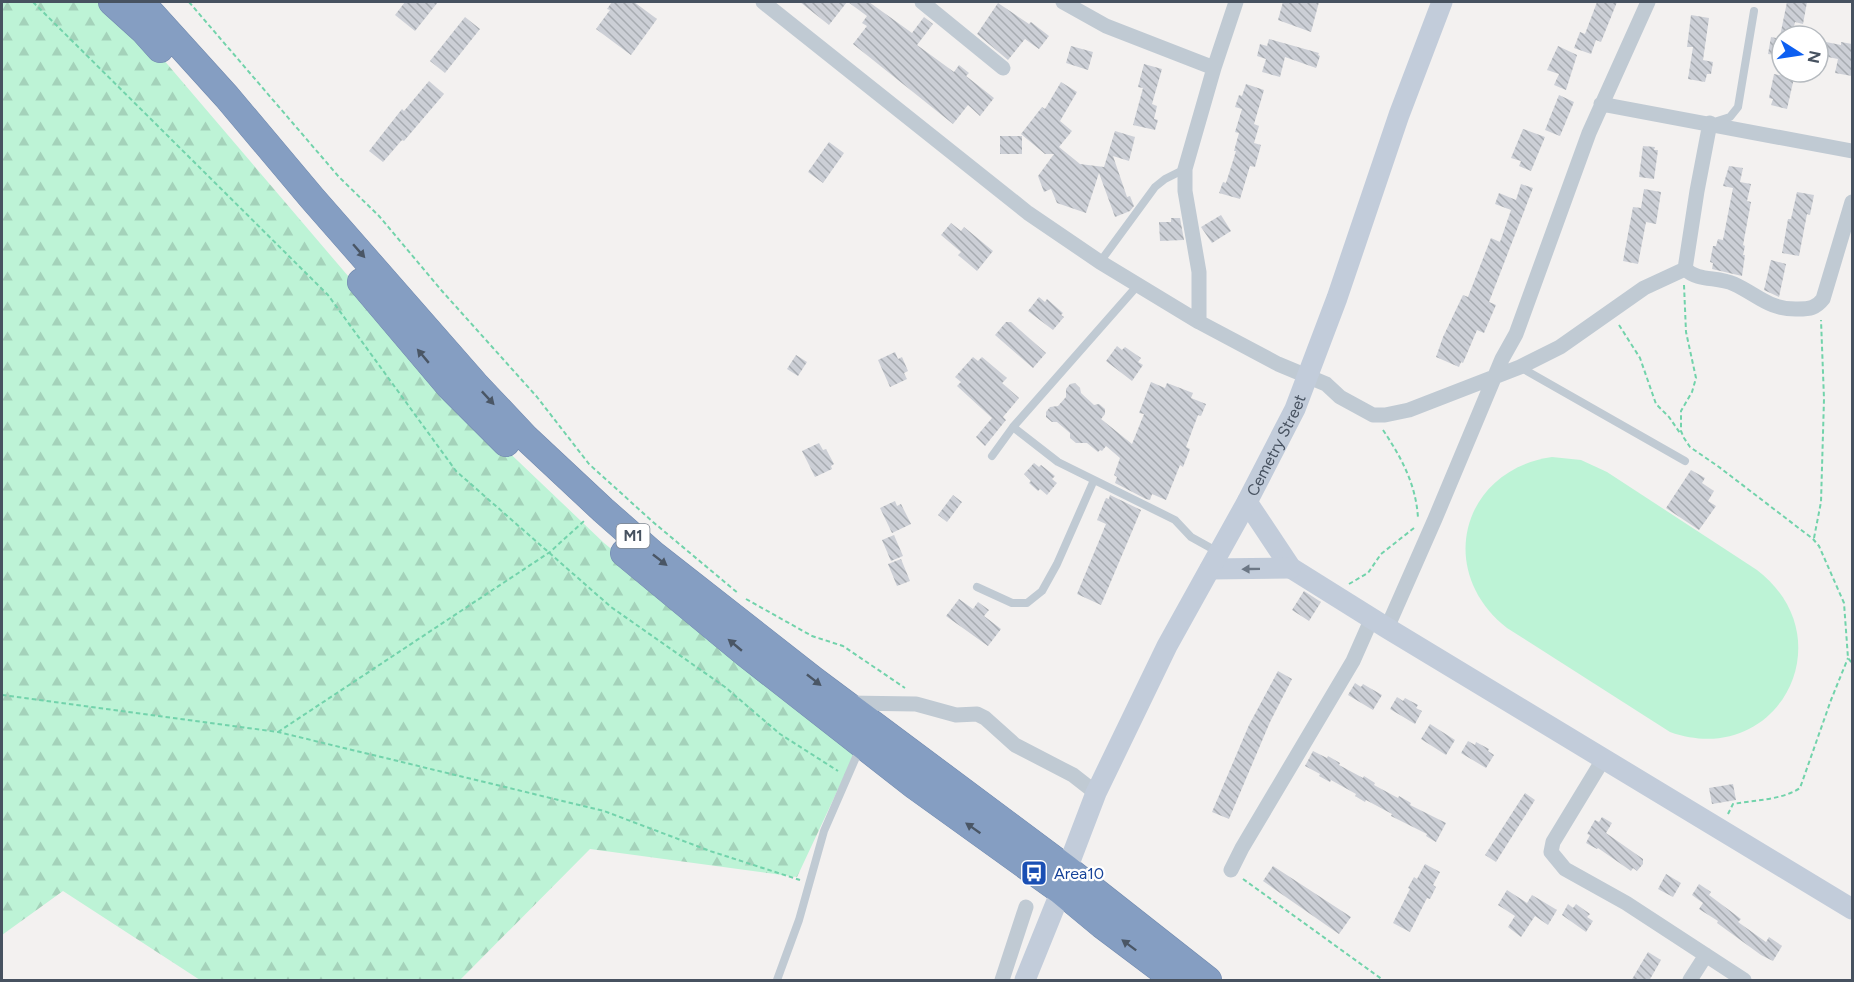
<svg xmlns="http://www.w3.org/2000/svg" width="1854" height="982" viewBox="0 0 1854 982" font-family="Figtree,sans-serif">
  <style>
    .forest { fill: url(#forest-firs) }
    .park { fill: #bdf3d6 }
    .building { fill: url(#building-back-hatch) }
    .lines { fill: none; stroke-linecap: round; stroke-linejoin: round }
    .highway-casing { stroke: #7089ae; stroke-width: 28 }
    .path { stroke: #72d3ab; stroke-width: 2; stroke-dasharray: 4.5 3; stroke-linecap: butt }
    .lane { stroke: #c0cad3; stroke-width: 8 }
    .street { stroke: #c0cad3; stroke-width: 15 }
    .secondary { stroke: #c2ccda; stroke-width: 21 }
    .highway { stroke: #859ec2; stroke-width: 27 }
    .oneway { fill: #4a5665 }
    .oneway2 { fill: #6c7785 }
    .labels { text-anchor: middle; stroke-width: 4.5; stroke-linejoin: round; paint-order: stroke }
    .shield { fill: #fff; stroke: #7e8690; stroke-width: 1.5 }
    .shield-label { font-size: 15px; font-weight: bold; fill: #475260 }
    .street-label { font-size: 16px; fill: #475260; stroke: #fff }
    .transit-label { font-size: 16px; fill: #164399; stroke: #fff; text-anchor: start }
  </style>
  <defs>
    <pattern id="forest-firs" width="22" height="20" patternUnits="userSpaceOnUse" patternTransform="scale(1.5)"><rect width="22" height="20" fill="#bdf3d6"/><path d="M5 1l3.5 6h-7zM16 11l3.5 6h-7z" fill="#a4d2ba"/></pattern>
    <pattern id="building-back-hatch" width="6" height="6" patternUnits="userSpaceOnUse" patternTransform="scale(1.5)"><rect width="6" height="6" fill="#cccfd6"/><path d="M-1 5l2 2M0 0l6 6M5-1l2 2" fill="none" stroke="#a7abb1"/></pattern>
  </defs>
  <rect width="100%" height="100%" fill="#f3f1f0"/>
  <path class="forest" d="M2 2H97L145 38 453 399 604 543 856 751 797 877 590 849 460 980H200L63 891 2 935Z"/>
  <path class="park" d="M1552 457 1581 460 1607 472 1757 570C1847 639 1777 770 1670 732L1507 628C1435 572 1461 470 1552 457Z"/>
  <path class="building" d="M405 2H438L415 31 395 15Z
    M612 2H634L657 19 631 55 596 29 610 10 607 9Z
    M800 2H847L829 25Z
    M848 2H869L912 33 924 17 933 24 917 45 954 72 959 65 969 73 966 76 994 98 980 116 968 105 953 124 853 44 867 26 862 23 867 16Z
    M1283 2H1319L1311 32 1278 20Z
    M1597 2H1617L1601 42 1596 40 1591 54 1574 48 1580 32 1585 34Z
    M1787 2H1807L1803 24 1795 22 1792 36H1780Z
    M998 3 1029 24 1031 22 1049 36 1039 49 1025 39 1008 60 977 34Z
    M1691 15 1709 18 1703 60 1713 62 1711 74H1707L1705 82 1688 79 1693 47H1687Z
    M465 17 480 29 445 73 430 61Z
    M1771 37 1782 39V56L1768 54Z
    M1269 39 1319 53 1318 55 1320 56 1316 68 1285 57 1280 77 1262 72 1266 59 1257 56 1260 44 1267 46Z
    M1826 42 1841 45V42L1852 44V76L1835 73 1838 59 1823 56Z
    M1071 46 1093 52 1088 70 1066 63Z
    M1558 46 1577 55 1566 90 1554 85 1559 74 1547 70Z
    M1144 64 1162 69 1152 104 1157 106 1154 119 1158 120 1155 130 1133 125 1143 88 1138 87Z
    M1774 74 1794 78 1787 109 1771 105 1773 99 1769 98Z
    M429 81 444 94 404 141 402 140 383 162 369 151 402 109 404 111Z
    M1061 82 1077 92 1060 121 1072 131 1059 147 1080 164 1104 167 1115 131 1135 137 1129 161 1113 156 1127 197 1130 196 1134 206 1130 211 1115 217 1099 173 1086 213 1057 203 1051 189 1044 192 1038 176 1054 154H1045L1021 134 1042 107 1045 109Z
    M1246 84 1264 90 1254 124 1259 126 1254 143 1261 145 1255 167 1250 166 1240 199 1219 193 1223 182 1226 183 1236 151H1234L1239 133 1235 132 1242 109 1235 107 1239 95 1242 96Z
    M1559 95 1574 102 1560 136 1545 130Z
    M1523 129 1545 137 1531 171 1519 166 1521 161 1511 158Z
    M1000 136H1022V154H1000Z
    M829 142 844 153 823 183 808 172Z
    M1643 146 1655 147 1654 150H1658L1654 179 1639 177Z
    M1729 166 1743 168 1740 182 1751 184 1747 201 1751 202 1743 245 1745 246 1743 255H1745L1742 276 1712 269 1713 263 1710 262 1713 246H1716L1718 239 1723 240 1733 188 1723 186Z
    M1521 184 1533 188 1489 302 1496 305 1484 333 1477 330 1463 363 1461 362 1459 367 1436 357 1443 337 1463 295 1468 297 1491 238 1500 242 1511 210 1495 204 1499 193 1516 200Z
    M1644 189 1661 192 1656 224 1646 222 1638 264 1623 261 1633 207 1641 208Z
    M1797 192 1814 195 1810 215 1807 214 1799 256 1782 253 1788 219H1791Z
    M1221 215 1231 231 1212 243 1201 227Z
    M1171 218H1180L1184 240 1160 241 1159 222H1171Z
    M951 223 961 231 964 227 993 251 977 271 958 255 961 252 941 235Z
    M1771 260 1786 264 1779 297 1764 290Z
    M1039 297 1045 302 1047 299 1063 313 1061 315 1064 317 1053 330 1028 311Z
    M1006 322H1011L1046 353 1033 368 995 335Z
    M1117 346 1122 350 1125 347 1141 358 1138 362 1143 365 1132 381 1106 361Z
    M895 352 898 359 902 357 908 371 904 373 907 379 890 387 878 360Z
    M796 355 807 362 798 376 787 369Z
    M973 357 978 361 982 357 1007 378 1002 383 1019 398 1003 417 1006 420 985 446 976 437 992 418 957 386 961 382 955 377Z
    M1151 382 1165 388 1167 383 1193 393 1191 398 1206 404 1201 416 1198 415 1186 447 1190 449 1183 467 1180 465 1166 500 1152 494 1150 500 1146 499 1115 483 1117 477 1114 475 1120 458 1106 446 1102 451 1100 450 1098 452 1087 443H1076L1070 438V433L1057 422H1052L1046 417V412L1050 407 1058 406 1066 397V389L1070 384 1075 383 1080 388 1081 393 1094 405 1099 404 1105 409V414L1101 419 1132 444 1144 414 1139 413Z
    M819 443 823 450 826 449 834 464 831 466 832 469 815 477 802 451Z
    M1034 463 1039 467 1041 465 1055 476 1052 479 1057 483 1047 495 1040 489 1038 491 1029 483 1031 481 1024 474Z
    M1691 470 1705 478 1702 483 1714 491 1708 501 1716 506 1699 530 1666 508Z
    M953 495 962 502 947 522 938 515Z
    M1110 495 1141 510 1101 605 1077 594 1106 524 1097 520 1106 498 1109 499Z
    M895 501 897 506 901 504 911 524 892 533 880 508Z
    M894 535 903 556 891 561 882 540Z
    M901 559 910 581 897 586 888 564Z
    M1304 591 1321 602 1309 621 1292 610Z
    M959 599 973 609 978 602 989 610 984 616 1001 629 988 646 946 616Z
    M1278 671 1292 679 1270 722 1229 819 1212 812 1249 725Z
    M1355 683 1361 687 1363 684 1382 695 1373 710 1348 695Z
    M1397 697 1403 701 1405 698 1418 705 1416 708 1422 711 1415 724 1390 709Z
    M1430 724 1455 740 1446 755 1421 739Z
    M1468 741 1475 745 1476 742 1489 749 1488 751 1494 755 1486 768 1461 753Z
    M1313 751 1327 758 1328 756 1340 763 1339 765 1363 778 1364 776 1375 783 1374 785 1398 798 1399 796 1411 803 1410 805 1446 823 1436 842 1426 836 1427 834 1391 816 1392 814 1366 800 1365 802 1355 796 1356 794 1331 780 1330 782 1319 776 1320 774 1305 766Z
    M1733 784 1736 800 1712 804 1709 788Z
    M1525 793 1535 800 1496 862 1485 855Z
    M1602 817 1612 823 1606 833 1643 859V864L1637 871 1633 868 1631 871 1598 848 1597 849 1586 843 1590 835 1587 834 1595 820 1599 822Z
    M1425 864 1440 872 1433 885 1436 887 1430 899 1427 898 1410 932 1393 923 1410 889 1408 888 1414 877 1417 879Z
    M1273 866 1351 917 1339 934 1263 881Z
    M1666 874 1681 883 1673 897 1658 889Z
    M1699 884 1711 892 1709 895 1741 919 1738 922 1766 942 1769 937 1782 946 1773 961 1761 955 1717 923 1718 921 1699 909 1703 903 1692 895Z
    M1507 890 1527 903 1532 895 1557 910 1548 925 1535 916 1521 937 1508 927 1515 916 1498 905Z
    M1568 904 1573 908 1576 904 1590 914 1587 917 1593 921 1586 932 1562 915Z
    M1648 952 1661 960 1649 981H1631Z"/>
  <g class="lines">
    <defs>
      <path id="highway" d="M112 2 143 30 160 49
        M141 2 227 97 312 198 475 384 526 438 603 510 653 554 815 681 1067 869 1208 980
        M361 282 449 386 506 443
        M624 553 745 653 915 786 1061 891 1102 925 1175 980"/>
    </defs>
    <use href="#highway" class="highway-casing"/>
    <path class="path" d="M33 2 328 295 456 471 611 607 725 687 780 734 838 771
      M189 2 339 177 379 216 442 291 537 397 589 464 653 522 739 594
      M1684 285 1686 332 1696 378 1692 392 1681 411V431L1684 438 1690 447 1719 467 1813 539 1819 546 1844 603 1848 658 1852 663
      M1619 325 1640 358 1656 404 1669 417 1680 433
      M1383 430C1401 457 1416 484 1418 518
      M1814 538 1821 502 1824 399 1821 320
      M1349 584 1368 573 1381 554 1414 528
      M746 599 812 636 843 646 905 688
      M2 695 278 732 604 811 710 851 800 880
      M278 732 550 552 584 521
      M1728 814 1733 804C1755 800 1782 800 1800 788L1831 700 1848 658
      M1243 879 1383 980"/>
    <path class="lane" d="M1714 122 1730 117 1738 107 1754 11
      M1100 262 1155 187 1165 179 1185 169
      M1520 367 1685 461
      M1013 427 1058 462 1175 520 1191 537 1218 552
      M992 456 1013 427 1138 285
      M977 587 1012 603H1027L1042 591 1057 564 1094 480
      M777 980 799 920 824 831 860 748"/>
    <path class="street" d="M763 2 1028 213 1100 262 1199 322 1278 364 1326 384 1340 397 1373 415H1385L1409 410 1520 367 1560 347 1644 288 1685 269 1697 191 1710 123
      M922 2 1003 68
      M1063 2 1106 26 1214 68
      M1601 104 1852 151
      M1685 269C1699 282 1717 276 1734 284 1758 295 1769 310 1798 309 1810 309 1816 308 1823 299L1852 202
      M1199 322V272L1185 191V169L1214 68 1236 2
      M1387 628 1435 519 1502 359 1516 334 1589 133 1648 2
      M847 703 916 704 956 715 977 714 985 718 1015 745 1073 775 1096 793
      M1604 758 1553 842 1551 852 1565 869 1626 903 1744 980
      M1231 870 1242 848 1353 661 1372 618
      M1002 980 1026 907
      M1690 980 1706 955"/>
    <g class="secondary">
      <path d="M1247 502 1291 568 1387 628 1852 909"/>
      <path d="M1210 569 1291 568"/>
      <path id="s1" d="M1025 980 1061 891 1067 869 1096 793 1167 646 1247 502 1295 409 1337 298 1399 115 1442 2"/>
    </g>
    <use href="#highway" class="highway"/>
  </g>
  <defs><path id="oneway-solid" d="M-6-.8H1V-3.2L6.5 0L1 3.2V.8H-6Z" transform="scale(1.5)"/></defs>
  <g class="oneway">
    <use href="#oneway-solid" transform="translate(359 251) rotate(49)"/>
    <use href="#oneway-solid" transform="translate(423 356) rotate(-130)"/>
    <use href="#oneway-solid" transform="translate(488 398) rotate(47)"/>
    <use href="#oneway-solid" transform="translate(660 560) rotate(38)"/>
    <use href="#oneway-solid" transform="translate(735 645) rotate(-140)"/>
    <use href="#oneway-solid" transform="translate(814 680) rotate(38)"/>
    <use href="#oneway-solid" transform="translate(973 828) rotate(-145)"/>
    <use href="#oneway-solid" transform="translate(1129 945) rotate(-143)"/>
  </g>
  <use class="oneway2" href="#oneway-solid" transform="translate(1251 569) rotate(179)"/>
  <defs>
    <symbol id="bus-square" viewBox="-11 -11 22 22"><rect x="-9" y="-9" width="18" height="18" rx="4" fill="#1a4fb4" stroke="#fff"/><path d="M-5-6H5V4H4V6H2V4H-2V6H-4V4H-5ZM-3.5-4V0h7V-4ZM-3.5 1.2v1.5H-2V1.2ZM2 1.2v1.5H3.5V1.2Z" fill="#fff"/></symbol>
  </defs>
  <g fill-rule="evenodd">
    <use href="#bus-square" x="1019" y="858" width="30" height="30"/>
  </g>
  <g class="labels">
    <rect class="shield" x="616.5" y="524" width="33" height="24" rx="4.5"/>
    <g class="shield-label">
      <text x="633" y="541">M1</text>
    </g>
    <g class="street-label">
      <text dy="6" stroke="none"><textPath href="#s1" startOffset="592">Cemetry Street</textPath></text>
    </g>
    <g class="transit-label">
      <text x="1054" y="879">Area10</text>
    </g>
  </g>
  <rect width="1854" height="982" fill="none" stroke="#475260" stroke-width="6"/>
  <g transform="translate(1800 54) rotate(102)"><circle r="28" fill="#ffffff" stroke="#b5babf" stroke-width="1.5"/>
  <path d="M0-4.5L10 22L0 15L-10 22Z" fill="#0d5ff1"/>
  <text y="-9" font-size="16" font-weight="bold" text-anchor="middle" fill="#475260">N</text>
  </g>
</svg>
